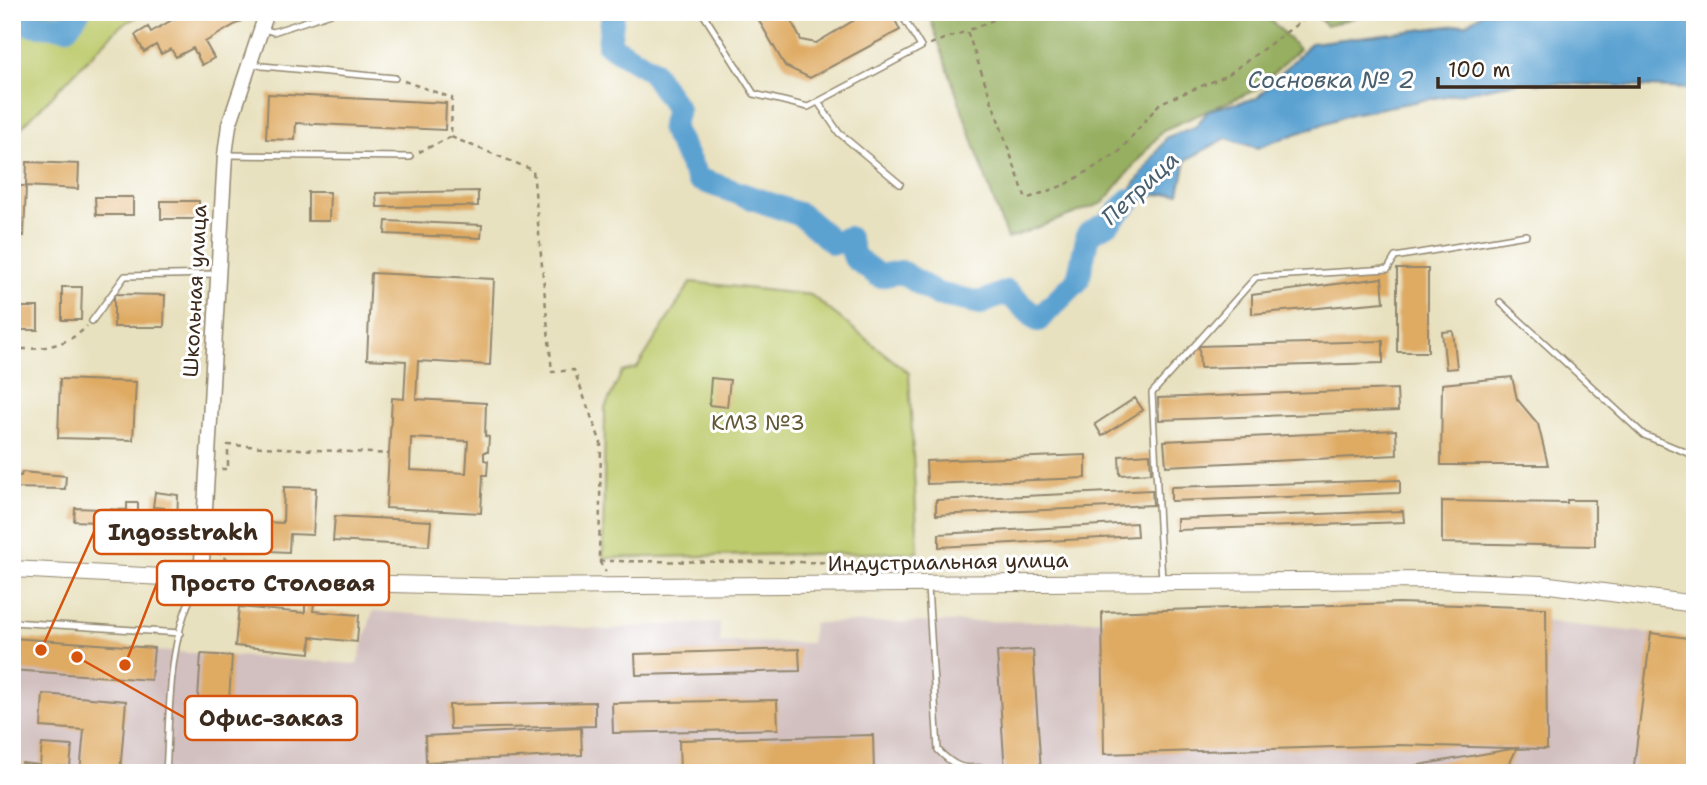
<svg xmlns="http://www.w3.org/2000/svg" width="1707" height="785" viewBox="0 0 1707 785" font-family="'Shantell Sans',sans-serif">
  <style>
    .industrial { fill: #d2bfbf }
    .green { fill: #becb6d; stroke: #7c7a46; stroke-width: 2 }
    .forest { fill: #96af60; stroke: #686c3f; stroke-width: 2 }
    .water { fill: #5ca2d1; stroke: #4c6678; stroke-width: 2 }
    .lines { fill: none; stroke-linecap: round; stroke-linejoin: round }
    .river { stroke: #5ca2d1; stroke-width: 24 }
    .building { fill: #dfab63; fill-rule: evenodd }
    .service-casing { stroke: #92866e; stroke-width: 8 }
    .tertiary-casing { stroke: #92866e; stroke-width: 17 }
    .secondary-casing { stroke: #92866e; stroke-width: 18 }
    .path { stroke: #92866e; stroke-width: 2.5; stroke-dasharray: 5 5; stroke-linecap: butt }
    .service { stroke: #fff; stroke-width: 5 }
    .tertiary { stroke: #fff; stroke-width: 14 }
    .secondary { stroke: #fff; stroke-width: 16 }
    .labels { text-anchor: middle; stroke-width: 6; stroke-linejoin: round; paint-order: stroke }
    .street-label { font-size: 21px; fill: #3b2a1e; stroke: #fff }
    .park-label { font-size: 21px; fill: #625a36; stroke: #fff }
    .water-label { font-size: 23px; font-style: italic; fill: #4a606f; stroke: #fff }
    .leader { fill: none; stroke: #d7540e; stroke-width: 2.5 }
    .callout-dot { fill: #d7540e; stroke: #fff; stroke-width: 2.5 }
    .callout { fill: #fff; stroke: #d7540e; stroke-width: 2.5 }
    .callout-label { font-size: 23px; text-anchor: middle; font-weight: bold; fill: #3b2a1e }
  </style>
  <rect width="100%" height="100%" fill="#fff"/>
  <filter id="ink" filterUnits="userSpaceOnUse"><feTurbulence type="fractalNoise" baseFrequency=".0143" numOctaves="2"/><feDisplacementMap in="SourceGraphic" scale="14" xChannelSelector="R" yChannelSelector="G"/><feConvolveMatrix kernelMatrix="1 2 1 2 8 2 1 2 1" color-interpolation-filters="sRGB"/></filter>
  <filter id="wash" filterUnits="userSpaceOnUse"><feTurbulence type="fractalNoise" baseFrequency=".00686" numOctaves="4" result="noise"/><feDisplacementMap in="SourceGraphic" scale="28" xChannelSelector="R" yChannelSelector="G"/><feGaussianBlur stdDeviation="1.57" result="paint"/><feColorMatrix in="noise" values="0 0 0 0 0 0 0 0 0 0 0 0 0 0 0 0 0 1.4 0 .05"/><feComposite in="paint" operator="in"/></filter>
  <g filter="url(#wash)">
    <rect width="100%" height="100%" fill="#e8e1bf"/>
    <path class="industrial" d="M373 611 608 630 635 626 720 623V642L811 643 813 623 1081 621 1395 613 1527 618 1563 624 1651 633 1695 773H12V638L154 648V651L175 652 357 664Z"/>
    <path class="green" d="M12 12H145L119 27 12 137Z
      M691 282 811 295 909 373 918 552 603 558 605 408 622 372 637 368Z"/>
    <path class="forest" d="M928 12H1263L1299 49 1256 90 1163 130 1103 203 1007 239Z
      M1314 12H1373L1326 26Z"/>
    <path class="water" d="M1484 12H1695V89L1519 82 1351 114 1257 148 1226 138 1186 160 1179 193 1153 195 1108 223 1167 137 1195 127 1209 110 1257 98 1311 43 1466 24Z"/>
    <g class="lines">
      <path class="river" d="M613 12 609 45 651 70 677 109 672 128 698 179 801 215 834 243 848 238 855 258 879 276 901 272 937 294 981 303 1007 292 1038 320 1078 280 1088 234 1108 223 1130 200
        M12 21 21 13 30 24 67 27 78 12"/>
    </g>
    <g id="blocks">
      <path class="building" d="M186 12H243L246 18 205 42 214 58 202 65 193 48 176 57 171 49 161 54 156 45 144 52 135 35 148 27 151 32Z
        M754 12H787L801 40 816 43 868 12H891L900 30 810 78 785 66Z
        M268 94 446 103 445 130 296 123 295 140 266 139Z
        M27 162 79 164 78 189 26 186Z
        M12 186H26L24 236 12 235Z
        M478 191V206L377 207 376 193Z
        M308 192H330L329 221H308Z
        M95 197H133V215H96Z
        M161 201H199V219H161Z
        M386 221 482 225 481 238 385 234Z
        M1397 269H1428V352H1397Z
        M371 273 494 279 490 365 418 361 416 399 486 403 485 436 489 437 488 452H484V460L488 461 487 475H483L481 513 386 508 392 398 404 399 406 361 367 359ZM411 438 468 441 466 473 410 470Z
        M1382 278 1384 302 1252 314V295Z
        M62 287H82L81 320H62Z
        M114 294 165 295 164 327H114Z
        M12 307H38V330H12Z
        M1453 331 1457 368 1446 369 1442 332Z
        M1383 341V363L1200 368 1199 346Z
        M1512 377 1517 399 1538 424 1548 465H1441L1442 384Z
        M711 378 730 380 727 407 709 405Z
        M60 379 136 382 133 440 58 438Z
        M1397 389 1398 411 1159 420 1158 398Z
        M1135 398 1143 410 1102 436 1095 424Z
        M1396 430 1397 455 1166 466 1164 441Z
        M1150 454 1151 473 1120 475 1119 456Z
        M1086 455V478L927 484 926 461Z
        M22 472 66 476 65 489 12 488V475L21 476Z
        M1400 480V493L1171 501V487Z
        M284 487 316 488 313 535 290 534 289 552 228 549 229 520 283 523Z
        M1152 490 1153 505 936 515V500Z
        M155 492 178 495 177 523 162 521 164 508 153 507Z
        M1567 500H1595V546L1442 543V501L1567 503Z
        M127 503H138V511H143L142 524 74 521 75 508 127 510Z
        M1403 511 1404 522 1177 530V519Z
        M335 516 431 521 429 546 333 541Z
        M1136 523 1137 536 939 547V534Z
        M305 603H314L313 611 359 615 357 642 311 637 310 653 235 646 239 607 305 613Z
        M1399 603 1546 608 1547 749 1398 745 1104 754 1102 612Z
        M1651 633 1695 639V773H1633Z
        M12 638 154 648 151 680 12 670Z
        M799 649 800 671 636 675 635 654Z
        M1033 650 1041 772 1005 773 997 652Z
        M201 654 232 656 228 715 197 713Z
        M43 694 126 701 120 773H80L84 730 41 727Z
        M777 700 778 729 613 733 612 703Z
        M595 702V726L450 729 449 705Z
        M581 728 582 755 426 762 425 736Z
        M873 735 874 772 680 773 679 740Z
        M42 744 72 746 70 767 56 766V773H21L22 763 40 765Z
        M1517 748 1505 773H1390V770Z"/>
    </g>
  </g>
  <g filter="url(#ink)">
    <use href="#blocks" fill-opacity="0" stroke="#92866e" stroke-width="2"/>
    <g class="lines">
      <defs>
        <path id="service" d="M702 12 754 94 808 107 921 47 900 12
          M812 12 814 15 819 12
          M264 29 273 32 334 12
          M252 63 262 66 395 78
          M818 102 839 133 900 184
          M228 155 410 157
          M1500 302 1644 435 1695 456
          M92 321 125 276 217 274
          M1162 581 1152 393 1256 277 1388 269 1395 257 1526 235
          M928 587 938 750C968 781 972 759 1001 773
          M12 622 180 633
          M166 773C170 712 167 634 199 582"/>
        <path id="tertiary" d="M201 579 225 155 229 125 267 12"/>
        <path id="secondary" d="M12 569 201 579 508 587 1435 580 1542 584 1695 604"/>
      </defs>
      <use href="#service" class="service-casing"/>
      <use href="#tertiary" class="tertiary-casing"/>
      <use href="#secondary" class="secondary-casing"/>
      <path class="path" d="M1012 12 967 31 1026 199 1067 184 1119 152 1160 103 1226 76 1314 12
        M930 44 967 31
        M404 81 452 98 451 137 533 170 552 372 574 370 601 443 599 561 606 572
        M419 152 451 137
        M12 349C38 350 69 346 87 326
        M221 469H228V445L389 454
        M218 550 220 556 234 562 300 566
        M599 561 959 563 987 568"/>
      <use href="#service" class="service"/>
      <use href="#tertiary" class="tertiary"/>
      <use href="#secondary" class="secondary"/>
    </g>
  </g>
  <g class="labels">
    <g class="street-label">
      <text transform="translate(195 291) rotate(-87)" y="7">Школьная улица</text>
      <text transform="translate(948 562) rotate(-1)" y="7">Индустриальная улица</text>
    </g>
    <g class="park-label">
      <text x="758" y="430">КМЗ №3</text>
    </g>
    <g class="water-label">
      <text x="1331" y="88">Сосновка № 2</text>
      <text transform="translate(1140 188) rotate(-43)" y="8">Петрица</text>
    </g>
  </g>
  <path class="leader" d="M41 650L94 532M125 665L157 583M77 657L185 718"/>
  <g class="callout-dot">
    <circle cx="41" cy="650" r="7"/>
    <circle cx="125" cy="665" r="7"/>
    <circle cx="77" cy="657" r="7"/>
  </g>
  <g class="callout">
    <rect x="94" y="510" width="178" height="44" rx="7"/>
    <rect x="157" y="561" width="232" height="44" rx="7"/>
    <rect x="185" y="696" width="172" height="44" rx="7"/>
  </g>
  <g class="callout-label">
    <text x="183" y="540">Ingosstrakh</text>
    <text x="273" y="591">Просто Столовая</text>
    <text x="271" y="726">Офис-заказ</text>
  </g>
  <rect width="1707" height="785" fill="none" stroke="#fff" stroke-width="42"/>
  <path d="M1438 77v10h201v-10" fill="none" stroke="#3b2a1e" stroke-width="3.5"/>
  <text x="1448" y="77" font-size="21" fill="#3b2a1e" stroke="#ffffff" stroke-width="5" paint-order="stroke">100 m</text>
</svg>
